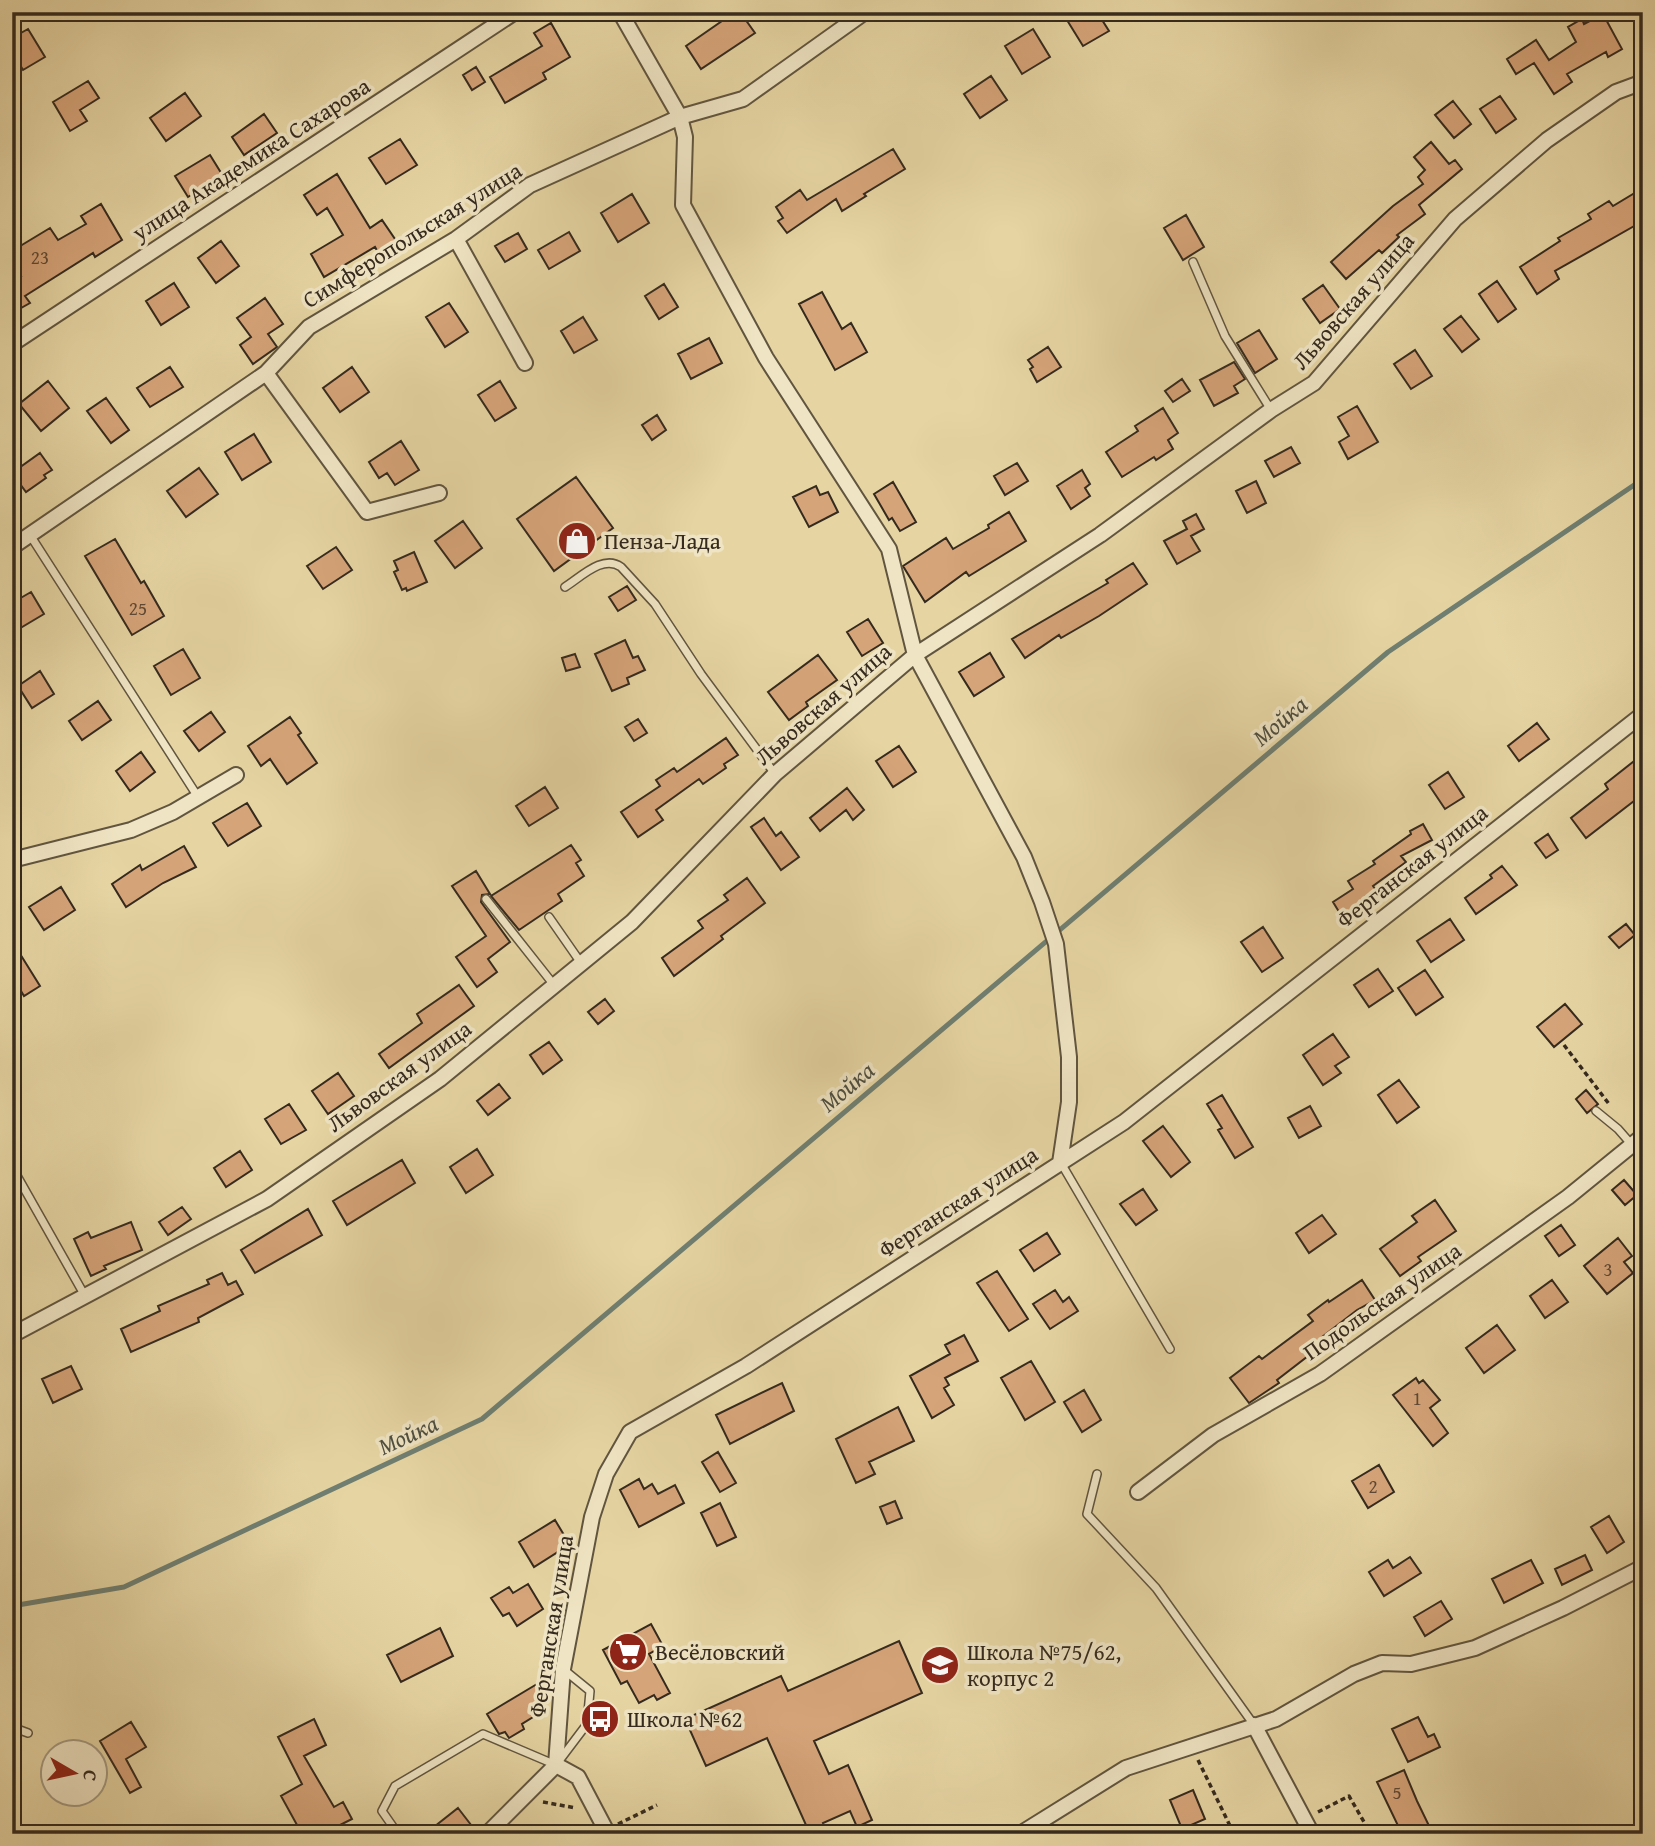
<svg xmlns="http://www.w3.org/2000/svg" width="1655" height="1846" viewBox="0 0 1655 1846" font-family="'Gentium Book Plus',serif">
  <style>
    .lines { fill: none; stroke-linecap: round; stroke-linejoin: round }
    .stream { stroke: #6f7f72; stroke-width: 5 }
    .building { fill: #d6a479; stroke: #352a1e; stroke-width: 2 }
    .lane-casing { stroke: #61553f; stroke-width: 10 }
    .street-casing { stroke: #61553f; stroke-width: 18 }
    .path { stroke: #352a1e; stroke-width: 3.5; stroke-dasharray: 5 3.5; stroke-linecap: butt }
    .lane { stroke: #efe4c3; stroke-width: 7 }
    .street { stroke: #efe4c3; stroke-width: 14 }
    .labels { text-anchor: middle; stroke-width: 7; stroke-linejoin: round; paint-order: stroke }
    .number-label { font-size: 19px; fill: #5d4835 }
    .street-label { font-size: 23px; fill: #352a1e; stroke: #efe4c3 }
    .poi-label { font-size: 23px; fill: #352a1e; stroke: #efe4c3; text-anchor: start }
    .water-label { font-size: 24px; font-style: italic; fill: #4d4e41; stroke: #efe4c3 }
  </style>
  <rect width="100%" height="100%" fill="#e6d5a3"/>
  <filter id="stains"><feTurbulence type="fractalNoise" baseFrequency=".00286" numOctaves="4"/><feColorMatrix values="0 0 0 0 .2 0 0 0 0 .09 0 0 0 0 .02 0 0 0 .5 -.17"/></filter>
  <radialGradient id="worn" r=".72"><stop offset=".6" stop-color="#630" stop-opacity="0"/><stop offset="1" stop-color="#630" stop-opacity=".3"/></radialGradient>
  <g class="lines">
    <path class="stream" d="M12 1606 124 1587 482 1419 1388 652 1643 479"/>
  </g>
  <path class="building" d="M735 12H740L755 33 701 69 686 46Z
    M1062 12H1097L1109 31 1083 46Z
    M1603 14 1622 49 1608 57 1606 52 1567 74 1572 82 1554 94 1534 63 1516 74 1507 59 1536 40 1549 60 1576 42 1568 27 1582 19 1584 24Z
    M551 23 570 57 543 73 546 79 505 103 490 77 542 46 534 33Z
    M28 29 45 57 23 70 12 51V38Z
    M1033 29 1050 57 1022 74 1005 46Z
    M476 67 485 82 472 90 463 75Z
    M991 76 1007 100 980 118 964 94Z
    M88 81 99 98 80 110 87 121 70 131 53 102Z
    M185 93 201 116 166 141 150 118Z
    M1500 96 1516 119 1496 133 1480 109Z
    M1453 101 1471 124 1454 138 1435 115Z
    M264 114 277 133 244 155 232 137Z
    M400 139 417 165 386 184 369 158Z
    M1431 142 1449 164 1455 160 1462 169 1419 205 1425 214 1397 235 1399 237 1382 253 1379 250 1346 279 1331 262 1393 206 1423 184 1418 177 1425 170 1414 157Z
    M893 149 905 169 864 194 866 196 842 211 836 199 787 233 778 221 783 218 776 207 800 190 807 200Z
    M210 155 223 176 188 197 175 176Z
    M337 174 370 228 382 220 397 242 379 254 375 247 324 277 311 254 343 235 327 208 317 215 304 195Z
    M1643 188V221L1555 271 1559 279 1537 294 1520 267 1560 241 1558 238 1591 219 1588 214 1609 201 1613 206Z
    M632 194 649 223 618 242 601 213Z
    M101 204 122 240 95 257 93 253 25 296 30 303 12 313V274L15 279 21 276 12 263V251L50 228 58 240 86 224 81 216Z
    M1186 215 1204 247 1183 260 1164 228Z
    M569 232 580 251 549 269 538 250Z
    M518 233 527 249 505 262 495 246Z
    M221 241 239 266 216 283 198 258Z
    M1497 281 1516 309 1498 322 1479 294Z
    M174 283 189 307 161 325 146 301Z
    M664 284 678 307 659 319 645 296Z
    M1323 285 1340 309 1320 323 1303 299Z
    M822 292 842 329 851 323 867 352 835 370 799 304Z
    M265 298 283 324 268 334 277 347 253 364 240 345 251 337 237 318Z
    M449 303 468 332 445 347 426 317Z
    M1461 316 1479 339 1462 352 1444 329Z
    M583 317 597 340 574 353 561 331Z
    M1259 330 1277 359 1255 373 1237 343Z
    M709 338 722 363 691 379 678 354Z
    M1048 347 1061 367 1037 382 1030 369 1033 367 1028 360Z
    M1415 350 1432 376 1411 389 1394 364Z
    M1234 362 1245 379 1234 386 1238 393 1214 406 1200 380Z
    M170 367 183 387 150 407 137 388Z
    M352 367 369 392 340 412 323 388Z
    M1182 379 1190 391 1173 402 1165 391Z
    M48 381 69 408 41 431 19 404Z
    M500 381 516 408 495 421 478 395Z
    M106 398 129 430 111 443 87 411Z
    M1357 406 1378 442 1348 459 1339 442 1349 436 1338 417Z
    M1163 408 1178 433 1168 440 1173 449 1156 460 1154 457 1122 477 1106 452 1138 431 1135 426Z
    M657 415 666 430 652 440 642 425Z
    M254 434 271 462 242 480 225 452Z
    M401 441 419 470 395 485 387 473 379 478 369 462Z
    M1291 447 1300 463 1274 477 1265 461Z
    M40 453 52 470 44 475 46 478 26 492 12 473Z
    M1017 463 1028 481 1005 495 994 476Z
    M199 468 218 494 186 517 167 491Z
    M1082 470 1090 484 1085 488 1090 496 1071 509 1057 486Z
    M576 477 613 528 554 571 517 519Z
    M1256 481 1266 503 1247 513 1236 491Z
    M893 482 916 522 900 531 892 518 889 520 874 494Z
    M816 486 820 495 828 492 838 512 809 527 793 497Z
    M1009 512 1026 541 969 576 966 572 925 602 903 566 946 538 953 549 989 528 988 525Z
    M1196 514 1204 529 1191 536 1200 551 1177 564 1164 541 1187 529 1183 521Z
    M463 521 482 548 455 568 435 541Z
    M115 539 141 583 144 581 164 616 132 635 85 556Z
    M336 547 352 570 323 589 307 566Z
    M414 552 427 582 407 591 406 588 402 590 394 572 398 570 394 561Z
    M1133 563 1147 584 1099 616 1061 638 1059 635 1025 658 1012 639 1108 583 1106 580Z
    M627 586 636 600 618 611 609 597Z
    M31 592 44 614 12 633V603Z
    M868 619 883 643 862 656 847 632Z
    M625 640 633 658 638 656 645 670 627 678 629 684 612 691 595 654Z
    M183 649 200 678 171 695 154 666Z
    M990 653 1004 677 974 696 959 672Z
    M575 654 580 667 566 671 562 658Z
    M818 655 837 680 806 702 808 706 789 720 768 692Z
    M40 671 54 694 32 708 18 686Z
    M98 701 111 720 82 740 69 721Z
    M211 712 225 732 199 751 184 731Z
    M290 717 301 733 298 735 317 763 287 784 270 759 261 766 248 746Z
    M638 719 647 733 634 741 625 727Z
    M1537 723 1549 739 1519 761 1508 746Z
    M726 738 738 755 724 764 726 768 703 784 699 779 656 810 663 820 638 837 621 812 660 786 656 780 674 768 677 772Z
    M899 746 916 772 893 787 876 761Z
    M141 752 155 772 130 791 116 771Z
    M1643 754V794L1586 838 1571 818 1608 789 1605 784Z
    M1448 772 1464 797 1445 809 1429 785Z
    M545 787 558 808 529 826 516 806Z
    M847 788 864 810 853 820 846 810 820 831 810 818Z
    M247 803 261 826 228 846 213 823Z
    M764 818 776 836 781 832 799 857 781 870 751 827Z
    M1423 824 1432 840 1401 856 1406 862 1373 886 1381 898 1344 920 1333 902 1353 889 1348 881 1375 864 1373 861 1411 834 1410 831Z
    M1548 834 1558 850 1546 858 1535 843Z
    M571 845 581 860 576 863 584 876 558 894 562 901 519 930 491 896Z
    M184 846 196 867 163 883 126 907 112 884 140 865 142 870Z
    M1502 866 1517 885 1476 914 1465 898 1492 878 1490 875Z
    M476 871 490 894 482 895 481 902 510 942 488 959 497 972 477 987 456 957 486 936 452 886Z
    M747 878 765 903 721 936 723 939 674 976 662 958 703 928 698 921 728 900 724 895Z
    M61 887 75 910 44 930 29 907Z
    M1450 919 1464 940 1431 962 1417 941Z
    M1626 924 1635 935 1619 948 1609 937Z
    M1263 927 1283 958 1262 972 1241 942Z
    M12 941 40 986 24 996 12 976Z
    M1378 969 1393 991 1369 1007 1354 985Z
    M1425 970 1443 997 1416 1015 1398 988Z
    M459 985 474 1006 389 1068 379 1054 422 1023 417 1014Z
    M605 999 614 1011 598 1024 588 1012Z
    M1565 1004 1582 1024 1554 1047 1537 1027Z
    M1333 1034 1349 1057 1335 1066 1341 1073 1323 1085 1303 1055Z
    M549 1042 562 1060 543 1074 530 1055Z
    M338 1073 354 1096 328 1114 312 1091Z
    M1399 1080 1419 1107 1397 1123 1378 1095Z
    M499 1084 510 1098 488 1115 477 1101Z
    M1586 1090 1598 1104 1587 1113 1576 1099Z
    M1222 1095 1253 1147 1235 1158 1218 1130 1222 1128 1207 1104Z
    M289 1104 306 1130 281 1144 265 1119Z
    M1310 1106 1321 1126 1299 1138 1288 1118Z
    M1163 1126 1190 1162 1171 1177 1143 1141Z
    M477 1149 493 1175 466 1193 450 1167Z
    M240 1151 252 1170 226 1187 214 1168Z
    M402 1160 415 1183 347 1225 333 1201Z
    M1624 1180 1637 1195 1625 1205 1612 1190Z
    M1143 1189 1157 1210 1136 1225 1120 1204Z
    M1435 1200 1456 1231 1418 1257 1421 1261 1400 1276 1380 1249 1417 1222 1412 1216Z
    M182 1207 191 1219 168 1235 159 1222Z
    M308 1209 322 1235 255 1273 241 1250Z
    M1322 1215 1336 1234 1309 1253 1296 1233Z
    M131 1222 142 1250 104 1266 106 1269 91 1276 74 1239 88 1232 91 1238Z
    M1561 1225 1575 1245 1559 1256 1545 1236Z
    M1047 1233 1060 1254 1034 1271 1020 1250Z
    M1618 1238 1632 1256 1624 1262 1633 1273 1607 1294 1584 1266Z
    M997 1271 1028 1319 1009 1331 977 1283Z
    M222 1273 228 1285 236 1281 243 1294 198 1318 199 1322 131 1352 121 1329 160 1311 158 1306 209 1284 207 1280Z
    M1362 1280 1375 1300 1357 1310 1304 1351 1308 1356 1277 1380 1279 1383 1249 1403 1230 1378 1259 1356 1262 1359 1313 1321 1308 1315 1328 1300 1329 1302Z
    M1552 1280 1568 1302 1545 1318 1530 1296Z
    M1055 1290 1063 1302 1069 1297 1078 1311 1050 1329 1033 1304Z
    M1497 1325 1515 1350 1484 1373 1466 1348Z
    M964 1335 978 1361 945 1378 949 1385 944 1388 954 1405 932 1418 910 1376 950 1354 945 1345Z
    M1031 1361 1055 1402 1025 1420 1001 1378Z
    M71 1366 82 1389 53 1403 42 1379Z
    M1416 1378 1419 1383 1423 1380 1440 1400 1430 1408 1448 1433 1433 1446 1393 1395Z
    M782 1383 794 1411 730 1444 716 1415Z
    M1084 1390 1101 1420 1082 1432 1064 1402Z
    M898 1407 914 1441 869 1462 875 1474 856 1483 836 1439Z
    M718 1452 736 1483 720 1492 702 1462Z
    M1379 1465 1394 1492 1368 1508 1352 1481Z
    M639 1479 644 1489 652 1484 658 1494 675 1485 684 1503 639 1527 620 1490Z
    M895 1501 902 1518 887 1524 880 1507Z
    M720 1503 736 1537 717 1546 701 1513Z
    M1609 1516 1624 1542 1607 1553 1591 1527Z
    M555 1520 573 1550 561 1557 558 1552 534 1567 519 1542Z
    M1585 1555 1592 1570 1562 1585 1555 1569Z
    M1410 1557 1421 1573 1384 1596 1369 1572 1388 1560 1393 1568Z
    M1531 1560 1543 1583 1504 1603 1492 1579Z
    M528 1584 543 1609 517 1626 509 1613 503 1616 491 1598 509 1587 513 1593Z
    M1441 1601 1452 1619 1425 1636 1414 1617Z
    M651 1624 663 1646 649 1654 670 1693 657 1700 654 1695 639 1703 627 1681 621 1684 603 1650Z
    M440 1628 453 1656 401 1682 387 1655Z
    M899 1641 922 1693 814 1741 829 1774 848 1765 872 1820 857 1827 850 1811 823 1823 828 1834H810L767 1738 706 1766 685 1719 781 1676 788 1691Z
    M537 1684 546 1699 541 1702 546 1709 522 1724 524 1729 509 1738 505 1732 499 1734 487 1714Z
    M1418 1717 1428 1737 1434 1734 1440 1747 1408 1762 1392 1729Z
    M314 1719 326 1745 304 1756 334 1807 343 1802 352 1819 336 1827 339 1834H302L281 1796 302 1784 278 1737Z
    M131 1722 146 1747 126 1759 141 1787 130 1793 100 1741Z
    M1404 1770 1417 1801 1433 1834H1402L1377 1782Z
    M1193 1790 1205 1819 1182 1829 1170 1800Z
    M458 1808 478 1834H425Z"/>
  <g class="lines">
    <defs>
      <path id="lane" d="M1193 262 1225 336 1271 410
        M30 535 198 797
        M565 587C581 577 603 554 621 567L655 604 701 674 775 774
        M486 899 554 985
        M549 917 581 963
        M1596 1111 1618 1129 1632 1145
        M1061 1163 1170 1349
        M12 1167 85 1296
        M1097 1474 1087 1514 1156 1588 1254 1725
        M12 1727 28 1733
        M398 1834 382 1811 395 1786 483 1734 556 1765 587 1724 590 1691 563 1669"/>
      <path id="street" d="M620 12 680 117 685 137 683 205 766 358 889 549 915 655 1024 857 1042 902 1056 944 1069 1057V1102L1060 1163
        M456 239 525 363
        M12 344 515 12
        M266 373 367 512 439 493
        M12 547 266 373 309 327 456 239 530 185 680 117 743 99 865 12
        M12 860 131 830 173 812 236 775
        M12 1335 267 1199 440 1079 632 922 775 774 915 655 1100 535 1271 410 1314 383 1455 219 1547 140 1616 92 1643 82
        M1138 1492 1213 1435 1320 1374 1568 1197 1643 1136
        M1254 1725 1312 1834
        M556 1765 578 1777 608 1834
        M487 1834 556 1765 563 1669 592 1517 606 1474 630 1432 746 1366 1124 1122 1643 714
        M1020 1834 1126 1768 1276 1719 1354 1674 1382 1663 1411 1664 1475 1648 1563 1608 1643 1567"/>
    </defs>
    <use href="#lane" class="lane-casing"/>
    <use href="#street" class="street-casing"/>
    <path class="path" d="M1564 1045 1609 1104
      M1198 1760 1234 1834
      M543 1802 576 1808
      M1318 1812 1349 1796 1371 1834
      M618 1824 657 1805
      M1275 1834 1290 1826"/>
    <use href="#lane" class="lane"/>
    <use href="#street" class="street"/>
  </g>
  <defs>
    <symbol id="shop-disc" viewBox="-11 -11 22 22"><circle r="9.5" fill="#8f2418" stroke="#efe4c3"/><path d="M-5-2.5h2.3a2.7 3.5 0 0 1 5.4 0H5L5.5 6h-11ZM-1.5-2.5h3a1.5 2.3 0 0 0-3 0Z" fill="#fff"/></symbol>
    <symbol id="supermarket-disc" viewBox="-11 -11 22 22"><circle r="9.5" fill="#8f2418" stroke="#efe4c3"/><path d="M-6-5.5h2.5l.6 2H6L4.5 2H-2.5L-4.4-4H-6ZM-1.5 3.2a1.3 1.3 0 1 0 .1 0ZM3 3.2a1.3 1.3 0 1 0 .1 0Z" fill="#fff"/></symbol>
    <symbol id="school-disc" viewBox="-11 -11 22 22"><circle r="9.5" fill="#8f2418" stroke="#efe4c3"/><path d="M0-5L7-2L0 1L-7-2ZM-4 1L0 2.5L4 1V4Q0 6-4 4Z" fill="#fff"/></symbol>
    <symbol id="bus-disc" viewBox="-11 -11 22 22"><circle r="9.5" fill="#8f2418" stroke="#efe4c3"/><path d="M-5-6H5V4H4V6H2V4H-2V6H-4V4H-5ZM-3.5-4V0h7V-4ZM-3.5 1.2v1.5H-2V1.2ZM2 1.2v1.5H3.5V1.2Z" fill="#fff"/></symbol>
  </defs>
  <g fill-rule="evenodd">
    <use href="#shop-disc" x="555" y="519" width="44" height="44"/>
    <use href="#supermarket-disc" x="606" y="1630" width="44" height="44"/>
    <use href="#school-disc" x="918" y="1643" width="44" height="44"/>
    <use href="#bus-disc" x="578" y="1697" width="44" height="44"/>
  </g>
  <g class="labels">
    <g class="number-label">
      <text x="40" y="264">23</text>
      <text x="138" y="615">25</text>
      <text x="1608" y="1276">3</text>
      <text x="1417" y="1405">1</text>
      <text x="1373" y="1493">2</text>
      <text x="1397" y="1799">5</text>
    </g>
    <g class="street-label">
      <text transform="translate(251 159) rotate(-33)" y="8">улица Академика Сахарова</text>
      <text transform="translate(412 235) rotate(-32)" y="8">Симферопольская улица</text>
      <text transform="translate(1353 301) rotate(-49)" y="8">Львовская улица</text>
      <text transform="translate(823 704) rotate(-41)" y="8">Львовская улица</text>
      <text transform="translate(1412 866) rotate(-38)" y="8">Ферганская улица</text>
      <text transform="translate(399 1076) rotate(-36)" y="8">Львовская улица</text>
      <text transform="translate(958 1202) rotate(-33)" y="8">Ферганская улица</text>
      <text transform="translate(1382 1301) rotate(-35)" y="8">Подольская улица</text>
      <text transform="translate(551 1626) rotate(-81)" y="8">Ферганская улица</text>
    </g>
    <g class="poi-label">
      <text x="604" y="549">Пенза-Лада</text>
      <text x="655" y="1660">Весёловский</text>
      <text x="967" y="1660">Школа №75/62,<tspan x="967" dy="26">корпус 2</tspan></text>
      <text x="627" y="1727">Школа №62</text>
    </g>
    <g class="water-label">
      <text transform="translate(1280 721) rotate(-40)" y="8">Мойка</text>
      <text transform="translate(847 1087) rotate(-40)" y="8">Мойка</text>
      <text transform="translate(408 1435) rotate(-25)" y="8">Мойка</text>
    </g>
  </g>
  <rect width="1655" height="1846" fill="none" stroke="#e6d5a3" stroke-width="42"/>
  <rect x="14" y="14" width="1627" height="1818" fill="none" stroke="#352a1e" stroke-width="3.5"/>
  <rect x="21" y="21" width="1613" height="1804" fill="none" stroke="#352a1e" stroke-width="2"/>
  <g transform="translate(74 1773) rotate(99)"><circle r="33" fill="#efe4c3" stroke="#a59a81" stroke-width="2"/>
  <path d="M0-5L12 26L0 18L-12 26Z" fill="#8f2418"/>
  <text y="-10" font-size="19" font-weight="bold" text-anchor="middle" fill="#352a1e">С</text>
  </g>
  <rect width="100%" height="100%" filter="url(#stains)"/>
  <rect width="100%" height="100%" fill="url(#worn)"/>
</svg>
